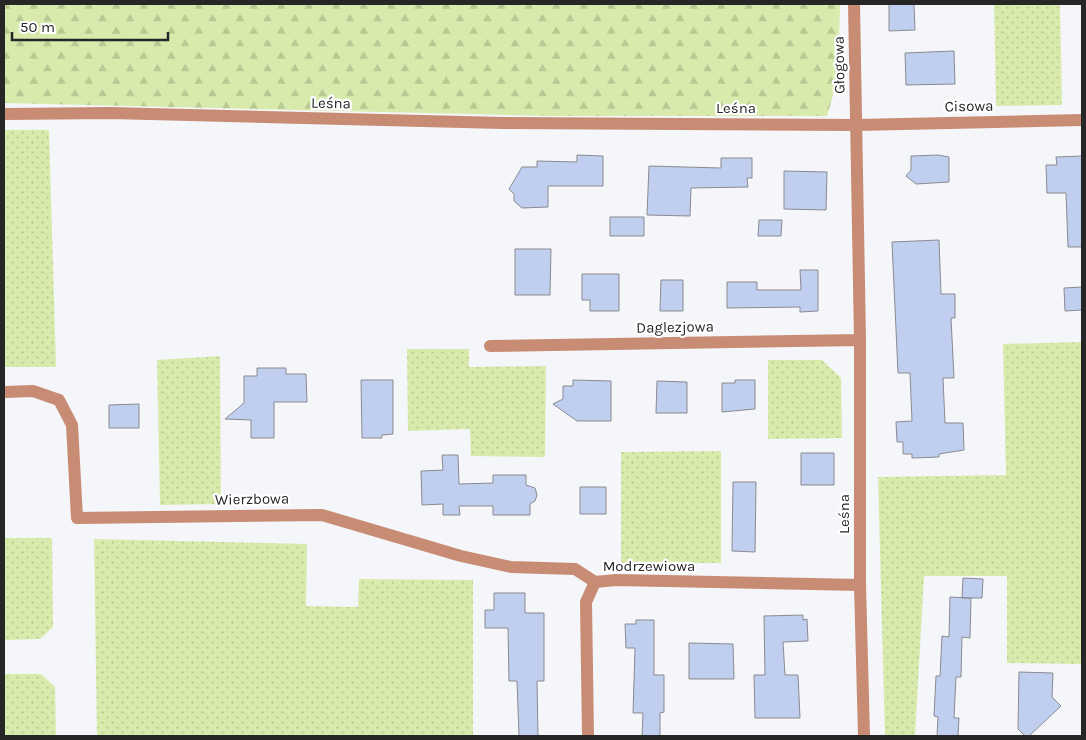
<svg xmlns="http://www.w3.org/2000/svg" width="1086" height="740" viewBox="0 0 1086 740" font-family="Karla,sans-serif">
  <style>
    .grass { fill: url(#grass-dots) }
    .forest { fill: url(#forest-firs) }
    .building { fill: #c0cef0; stroke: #8a8b8e }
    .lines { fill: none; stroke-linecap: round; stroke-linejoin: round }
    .minor { stroke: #c88b73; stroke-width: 12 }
    .labels { text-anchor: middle; stroke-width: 4.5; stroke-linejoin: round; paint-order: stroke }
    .street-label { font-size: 15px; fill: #262627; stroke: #fff }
  </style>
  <defs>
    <pattern id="grass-dots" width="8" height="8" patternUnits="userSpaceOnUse" patternTransform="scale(1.25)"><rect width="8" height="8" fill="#d8ebac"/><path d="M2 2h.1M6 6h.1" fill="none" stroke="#b9c994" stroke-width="1.8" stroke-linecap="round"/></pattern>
    <pattern id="forest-firs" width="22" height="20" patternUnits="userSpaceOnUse" patternTransform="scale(1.25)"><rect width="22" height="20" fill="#d8ebac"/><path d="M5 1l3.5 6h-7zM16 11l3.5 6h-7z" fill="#b9c994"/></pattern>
  </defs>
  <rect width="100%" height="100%" fill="#f4f6f9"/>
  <path class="grass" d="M994 4H1060L1062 105 996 106Z
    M4 130H49L56 367H4Z
    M1082 342V664L1007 663V576H924L915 736H885L878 477 1006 475 1003 344Z
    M407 349H469V367L546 366 545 457 471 456 470 429 408 431Z
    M220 356 221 504 160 505 157 360Z
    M768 360H822L841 378 842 438 768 439Z
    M721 451V563H621V452Z
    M4 538H52L53 627 40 639 4 640Z
    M94 539 307 544 306 606 358 607 359 579 473 580V736H97Z
    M4 674H41L55 687 56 736H4Z"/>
  <path class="forest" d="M4 4H840L838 78 827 116H550L4 103Z"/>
  <path class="building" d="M889 4H914L915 30 889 31Z
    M954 51 955 84 906 85 905 53Z
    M577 155 603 156V186H548V207L522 208 514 201V194L509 189 522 167H537V161L577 162Z
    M938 155 949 157V182L916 184 906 176 911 170V156Z
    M1082 156V247H1068L1066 193H1047L1046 165H1057L1056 157Z
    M721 158H752V178H747L748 187 691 188 690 216 647 215 649 166 721 168Z
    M784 171 827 172 826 210 784 209Z
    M610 217H644V236H610Z
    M759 220H782L781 236H758Z
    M939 240 941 294H955V318H951L954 378H943L945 423H963L964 450 939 454V457L912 458V454H903V442H897L896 422 912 421 910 373H898L892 242Z
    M515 249H551L550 295H515Z
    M800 270H818V311L800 312V307L727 308V282H757V290H801Z
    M582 274H619V311H590V300H582Z
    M661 280H683V311H660Z
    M1082 287V310L1065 311 1064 288Z
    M257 368H286V374H306L307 402H274V438H251V420L225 419 244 403V376H257Z
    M361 380H393V434L382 435V438H362Z
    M573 380 611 381V421H577L553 404 563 399V386H573Z
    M735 380H755V409L722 412V383H735Z
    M657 381 687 382V413H656Z
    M139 404V428H109V405Z
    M801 453H834V485H801Z
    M442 455H458L459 484 493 483V475H526V485L535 488 537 495 535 501 530 504V515H493V506H459L460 515H443V504L422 505 421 471 443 470Z
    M733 482H756L755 552 732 551Z
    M580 487H606V514H580Z
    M963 578 983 579 982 598H962Z
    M494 593H525V613H544V681H537L538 736H519L517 681H509L508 628H485V610H494Z
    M950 597 971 598 970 638 962 637 961 677H956L954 718H959L958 736H937L938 717 934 716 936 676H940L942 636 949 637Z
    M803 615V620L807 619 808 641 783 642 785 675H798L800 718H755L754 675H765L764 616Z
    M636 620H654V675H664V712L660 713V736H642L643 713H633L635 648H626L625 624H636Z
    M689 643 733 644 734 679H689Z
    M1019 672 1053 673 1052 697 1061 706 1029 736H1025L1018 729Z"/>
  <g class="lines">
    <path class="minor" d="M854 4 860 340V585L864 736
      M4 114 111 113 503 123 856 125 1082 120
      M490 346 860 340
      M4 392 33 391 59 400 72 425 77 518 322 515 461 556 511 567 575 569 595 582
      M595 582 616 580 860 585
      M588 736 586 602 595 582"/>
  </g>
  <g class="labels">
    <g class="street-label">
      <text transform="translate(839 65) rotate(-91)" y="5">Głogowa</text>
      <text transform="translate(331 103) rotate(1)" y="5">Leśna</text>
      <text transform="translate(969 106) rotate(-1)" y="5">Cisowa</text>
      <text x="736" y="113">Leśna</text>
      <text transform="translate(675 327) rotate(-1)" y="5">Daglezjowa</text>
      <text transform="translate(252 499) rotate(-1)" y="5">Wierzbowa</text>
      <text transform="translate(844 514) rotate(-90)" y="5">Leśna</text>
      <text x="649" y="571">Modrzewiowa</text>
    </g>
  </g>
  <rect width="1086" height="740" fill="none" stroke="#262627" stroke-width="10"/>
  <path d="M12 32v8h156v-8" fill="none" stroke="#262627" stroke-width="2.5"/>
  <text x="20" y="32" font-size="15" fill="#262627" stroke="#ffffff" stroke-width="4" paint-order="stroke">50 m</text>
</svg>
